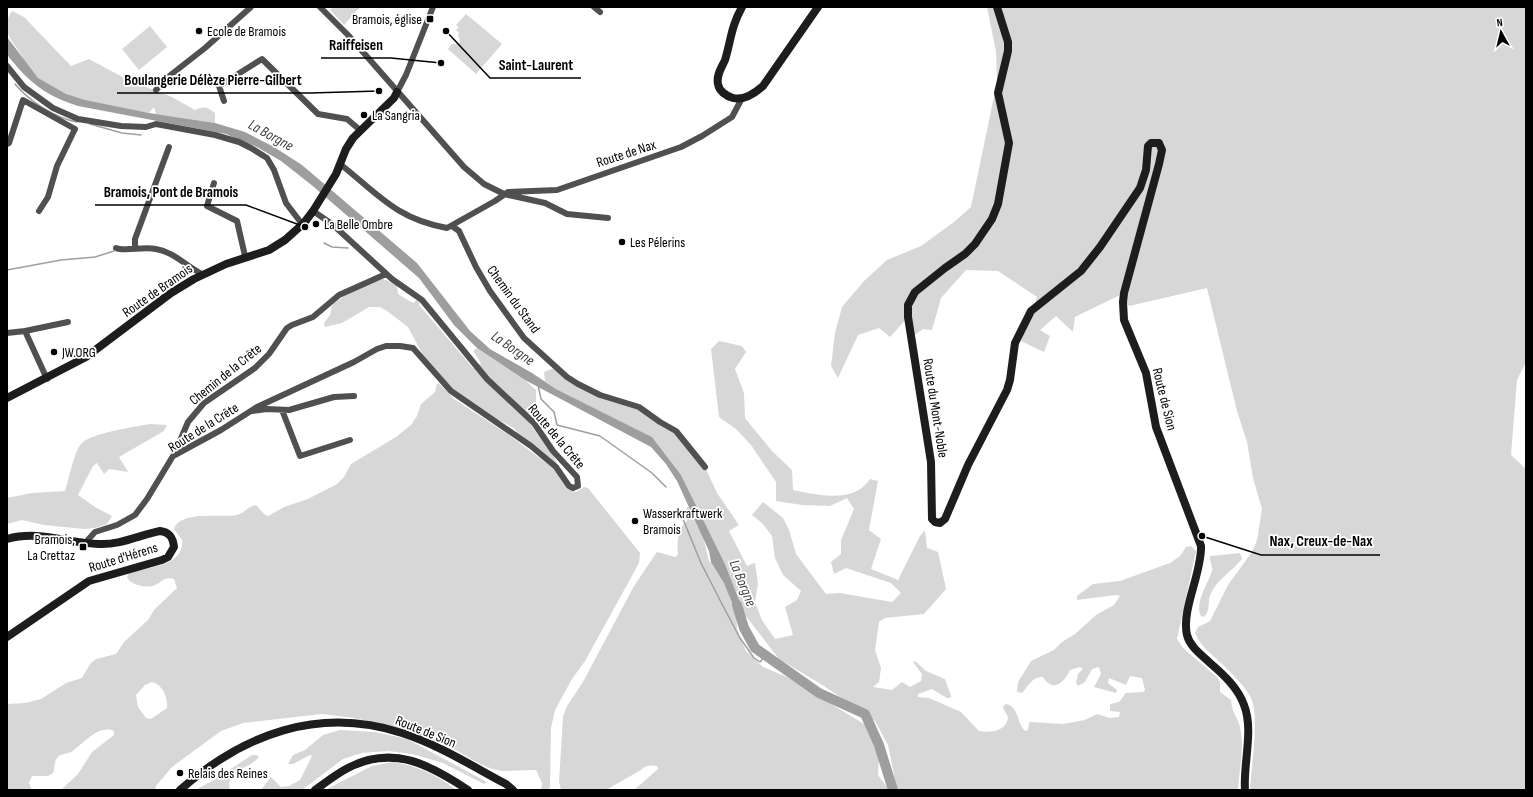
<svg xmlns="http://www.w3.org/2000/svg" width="1533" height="797" viewBox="0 0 1533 797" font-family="'Sofia Sans Condensed',sans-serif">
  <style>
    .green { fill: #d7d7d7; fill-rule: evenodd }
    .water { fill: #9e9e9e }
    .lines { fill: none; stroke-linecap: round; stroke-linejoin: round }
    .stream { stroke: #9e9e9e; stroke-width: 1.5 }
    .river { stroke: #9e9e9e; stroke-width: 10 }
    .street { stroke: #505050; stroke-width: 6 }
    .secondary { stroke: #1d1d1d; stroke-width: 8 }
    .poi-dot { fill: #000; stroke: #fff; stroke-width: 1.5 }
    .labels { text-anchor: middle; stroke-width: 3.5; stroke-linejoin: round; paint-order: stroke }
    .poi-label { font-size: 14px; fill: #000; stroke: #fff; text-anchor: start }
    .street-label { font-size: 14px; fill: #000; stroke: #fff }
    .water-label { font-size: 15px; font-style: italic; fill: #3f3f3f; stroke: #fff }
    .leader { fill: none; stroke: #000; stroke-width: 1.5 }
    .callout-dot { fill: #000; stroke: #fff; stroke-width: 1.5 }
    .callout-label { font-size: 15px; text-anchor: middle; font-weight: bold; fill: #000; stroke: #fff; stroke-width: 3.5; stroke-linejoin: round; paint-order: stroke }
  </style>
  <rect width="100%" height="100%" fill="#fff"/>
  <path class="green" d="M333 7H360L344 25 330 10Z
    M987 7H1526V362L1517 380 1511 455 1526 469V790H1250C1251 767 1260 718 1251 698 1246 688 1236 678 1228 670 1217 658 1201 648 1195 633L1198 627 1210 621 1228 585 1252 552 1257 540 1262 509 1253 478 1247 442 1237 411 1207 288 1129 306 1120 295 1075 317 1073 332 1056 316 1040 330 1050 336 1044 352 1021 341 1037 297 998 271 966 270 941 298 932 330 923 329 912 337 908 317 890 337 879 328 858 335 838 378 831 366 835 333 842 307 864 281 887 260 921 246 954 222 971 207 997 82 996 52Z
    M12 11 24 17 71 66 89 59 128 80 172 97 195 110C204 106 207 107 215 113V123L156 114 154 107 149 113C113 106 69 103 39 79 30 71 23 57 16 47 7 35 2 25 12 11Z
    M466 14 502 44 476 74 448 49 452 44H457L460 42 458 35 459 33 456 30 459 27 456 25Z
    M150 26 167 47 139 70 122 49Z
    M383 279 397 285 398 294 413 303 417 300 420 303 419 305 473 368 481 363 473 351 477 348 525 380 536 390V403L527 417C537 439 554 447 560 473L522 439 514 428 487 414 453 389 423 355 408 327 387 311 380 307H369L342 323 325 327 324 323 330 315 332 305C347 292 364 286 383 279Z
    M719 341 742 346 746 352 735 369 744 393 745 418 772 451 792 470 793 490C818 495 854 504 870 479L878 481 869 530 881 539 871 569 898 580 920 536 925 530 927 548 938 552 946 589 924 614 885 618 879 622 875 650 881 668 879 682 873 687 892 690 902 682 910 687 921 681 922 674 913 662 915 661 926 671 945 679 951 696 950 698H947L932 689 918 694V697L929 698 961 712 979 731C991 733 1007 731 1008 717L1003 708 1004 705 1007 704C1019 708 1017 723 1025 731L1028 730 1029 723 1031 722 1063 724 1085 720 1097 714 1110 718 1119 717 1120 712 1110 711V704L1119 702 1126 693 1143 692 1145 690 1142 678 1130 676 1126 685 1109 678 1108 683 1117 690 1116 693 1094 687 1101 674 1099 667 1092 669 1085 682 1078 686 1076 683 1078 674 1083 669 1080 667 1070 670C1064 683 1053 693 1043 677 1033 676 1028 686 1022 693L1017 692 1018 682 1031 661 1054 650 1062 642 1075 634 1096 615 1114 605 1120 596 1116 595 1077 600V596L1093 584 1120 581 1170 563 1180 556 1186 547 1191 546 1196 551 1177 639 1183 648 1218 678 1220 682V692L1231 700C1232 715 1240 719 1241 733 1244 751 1239 772 1238 790H897L888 745 875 721 824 686 779 659 745 615 725 564 681 475 652 437 556 389 545 381 544 372 557 367 578 384 631 403 671 429 705 467 717 493 739 525 729 531 747 566 755 563 758 584 755 602 762 620 775 639 793 635 785 607 797 600 801 591 783 575 775 558 772 536 763 524 752 515 763 502 783 518 789 530 796 554 826 594 840 593 892 602 901 593 891 583 846 568 834 574 831 562 841 554V540L854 509 847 498 830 506 802 505 776 501V482L751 445 736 429 719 417 711 349Z
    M437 383 442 386 454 399 509 435 554 469 567 489 576 492 584 487 588 488 640 553 639 563 633 574 585 661 572 679 555 710 551 728 550 787 548 790H541L542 783 536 770 503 771 492 769 480 764 452 748 411 731 354 718 322 714 243 723 221 731 172 767 156 786 155 790H61L78 774 92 752 114 735V731C97 724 83 745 71 752 66 754 60 754 57 758 54 762 55 768 53 773L48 776H32L29 783 32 790 7 789V704L25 703 41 699 66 683 82 678 90 664 96 659 116 654 124 642 148 620 154 610 177 588 174 579C163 576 162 583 153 586 146 588 130 585 127 577L129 573C146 567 185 567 182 540L174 529C180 510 222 518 237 515 244 513 249 506 256 505L264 514 268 516 284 507 308 499 337 484 344 477 351 464 396 437 411 425 417 416 421 404 435 392ZM152 682C163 685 168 697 167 708L151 719 146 718 138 707 136 695 145 685Z
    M150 424 167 425 164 431 119 457 128 472 109 469 104 474 97 463 93 466 78 495 95 507 112 516 107 524 95 528 84 529 44 525 22 520 7 524V498L32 493 65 491C69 479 74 452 81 444 90 433 135 427 150 424Z
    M687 507 691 508 702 533 709 561 718 567 736 608 737 629 746 651 763 667 787 677 864 724 877 748 879 756 878 775 889 790H634L658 769 657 766C650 765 646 765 641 770L606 790H561L559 782 563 717 567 706 583 682 634 586 657 552 675 557 678 555C677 542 677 529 687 521L684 515Z
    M1240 553 1242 559C1232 571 1218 579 1211 593 1207 601 1211 610 1204 617L1201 616C1194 603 1208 584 1212 571 1213 565 1209 561 1210 556Z
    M340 730 375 732 407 739 487 782 484 784 443 763 412 754 388 751 362 753 343 759 302 790H261L271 777 281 787 289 786 300 780 312 756 310 755 293 764H288L293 755 305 750 323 735Z
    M252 755H257L259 757C247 771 226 768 230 790H195L214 780Z
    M393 762C417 766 436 774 456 790H325L372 766Z"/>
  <path class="water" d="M7 37 38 78 66 94 85 100 149 113 215 123 245 132 274 147 302 165 417 263 470 331 490 349 532 373 556 389 652 437 681 475 725 564 745 615 738 617 724 583 711 562 709 551 677 481 666 464 651 447 525 380 477 348 454 325 419 278 314 187 281 161 257 147 226 134 78 106C52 98 35 87 18 68 15 63 8 58 7 53 6 48 7 42 7 37Z"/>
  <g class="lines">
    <path class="stream" d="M15 84C29 101 55 118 77 122
      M90 124 122 133 141 135
      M324 243 332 247 348 248
      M7 270 61 260 95 257 114 251
      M538 385 541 399 554 412 557 425 600 436 652 473 666 487
      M683 519 701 563 723 606 740 638 754 658 760 662 765 656"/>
    <path class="river" d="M737 605 744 628 755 648 819 693 865 714 879 745 893 790"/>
    <path class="street" d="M320 7 348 35 464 167 484 184 504 194 545 203 567 214 608 218
      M594 7 600 12
      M7 66 24 87 53 108 78 119 121 126 146 127 156 124 215 135 239 142 251 148 267 158 274 170 286 203 302 224
      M156 90 168 77 205 48 251 7
      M397 92 406 75 433 7
      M224 101 219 86 262 59 318 114 347 119 360 130
      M7 144 9 143 23 100 75 129 57 166 48 197 39 211
      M340 164C378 194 396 219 447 228L495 201 508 192 557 190 681 147 702 136 732 117 740 102
      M214 183 207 206 237 221 245 256
      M452 226 459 231 476 267 490 291 524 338 567 377 578 384 600 395 639 407 660 422 676 431 705 467
      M135 247V239L169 147
      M116 248C125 252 143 246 156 249 174 252 186 266 202 274
      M7 333 25 331
      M47 379 25 331 68 322
      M282 410 300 456 350 440
      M252 411 267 409 289 410 334 397 354 396
      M174 455 188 422 204 403 255 368 269 354 287 328 292 325 313 317 339 295 386 274
      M86 542 95 532 117 525 135 515 147 499 173 456 221 430 257 407 354 362 377 349 386 346H400L413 348 451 391 531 446 556 467 569 486 573 488 578 486 577 477 553 451 534 423 487 379 422 300 392 279 332 224 313 211"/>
    <path class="secondary" d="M742 7C731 27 731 40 725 60 722 67 716 75 718 84 719 91 726 96 733 98 744 101 755 93 763 86L818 7
      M997 7 1008 42V51L998 93 1009 143 998 204 992 219 975 244 965 254 945 268 915 292 908 305V317L931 462 932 519 935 522 940 523 945 519 968 465 1007 390 1010 380 1015 343 1031 311 1081 271 1100 247 1140 188 1146 170 1148 146 1151 143H1159L1162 150 1159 164 1124 293 1123 302 1124 320 1146 373 1156 427 1201 546C1202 573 1181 610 1187 635 1190 647 1202 655 1210 663 1224 675 1238 688 1244 705 1254 730 1243 764 1245 790
      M7 398 86 357 171 293 194 279 226 264 269 250 285 240 304 223 313 211 336 174 346 149 353 138 394 98 397 92
      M7 539C39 530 67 543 99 544 120 545 140 535 160 531 170 532 173 538 174 547L168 557 162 560 89 581 7 637
      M180 790C243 734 319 706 402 733 439 745 472 766 506 784L513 790
      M315 790C325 783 335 775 346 769 392 744 429 764 468 790"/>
  </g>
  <g class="poi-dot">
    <rect x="426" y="15" width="8" height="8" rx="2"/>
    <circle cx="199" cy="31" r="4"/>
    <circle cx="364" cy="115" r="4"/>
    <circle cx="316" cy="224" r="4"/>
    <circle cx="622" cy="242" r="4"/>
    <circle cx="54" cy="352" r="4"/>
    <circle cx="635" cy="521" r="4"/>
    <rect x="79" y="543" width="8" height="8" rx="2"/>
    <circle cx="180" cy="773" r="4"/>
  </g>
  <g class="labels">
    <g class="poi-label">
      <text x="422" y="24" text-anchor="end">Bramois, église</text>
      <text x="207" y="36">Ecole de Bramois</text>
      <text x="372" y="120">La Sangria</text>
      <text x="324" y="229">La Belle Ombre</text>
      <text x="630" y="247">Les Pélerins</text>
      <text x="62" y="357">JW.ORG</text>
      <text x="643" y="518">Wasserkraftwerk<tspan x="643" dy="16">Bramois</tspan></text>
      <text x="75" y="544" text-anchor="end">Bramois,<tspan x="75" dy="16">La Crettaz</tspan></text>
      <text x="188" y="778">Relais des Reines</text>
    </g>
    <g class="street-label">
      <text transform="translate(626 153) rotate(-18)" y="5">Route de Nax</text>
      <text transform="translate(157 290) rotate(-35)" y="5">Route de Bramois</text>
      <text transform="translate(514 299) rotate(54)" y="5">Chemin du Stand</text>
      <text transform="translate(225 374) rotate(-39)" y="5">Chemin de la Crête</text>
      <text transform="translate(1165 399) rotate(76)" y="5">Route de Sion</text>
      <text transform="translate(936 408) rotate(81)" y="5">Route du Mont-Noble</text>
      <text transform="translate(203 427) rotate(-32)" y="5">Route de la Crête</text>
      <text transform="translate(557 436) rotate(50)" y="5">Route de la Crête</text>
      <text transform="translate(123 557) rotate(-17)" y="5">Route d'Hérens</text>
      <text transform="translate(426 731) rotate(22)" y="5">Route de Sion</text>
    </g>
    <g class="water-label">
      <text transform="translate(271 135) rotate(29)" y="5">La Borgne</text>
      <text transform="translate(513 348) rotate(35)" y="5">La Borgne</text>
      <text transform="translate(743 583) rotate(68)" y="5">La Borgne</text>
    </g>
  </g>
  <path class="leader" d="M441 63L391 58H321M446 31L490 78H581M379 91L310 93H117M305 227L246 205H95M1202 536L1261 555H1380"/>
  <g class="callout-dot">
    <circle cx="441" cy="63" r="4"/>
    <circle cx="446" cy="31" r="4"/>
    <circle cx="379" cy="91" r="4"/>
    <circle cx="305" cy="227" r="4"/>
    <circle cx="1202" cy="536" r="4"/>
  </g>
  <g class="callout-label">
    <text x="356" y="50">Raiffeisen</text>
    <text x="536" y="70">Saint-Laurent</text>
    <text x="213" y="85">Boulangerie Délèze Pierre-Gilbert</text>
    <text x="171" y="197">Bramois, Pont de Bramois</text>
    <text x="1321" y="546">Nax, Creux-de-Nax</text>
  </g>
  <rect width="1533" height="797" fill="none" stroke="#000000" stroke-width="16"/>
  <g transform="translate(1501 32) rotate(352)" stroke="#ffffff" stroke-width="3" paint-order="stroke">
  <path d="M0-3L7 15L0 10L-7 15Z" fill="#000000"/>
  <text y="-6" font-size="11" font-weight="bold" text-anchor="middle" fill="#000000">N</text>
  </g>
</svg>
